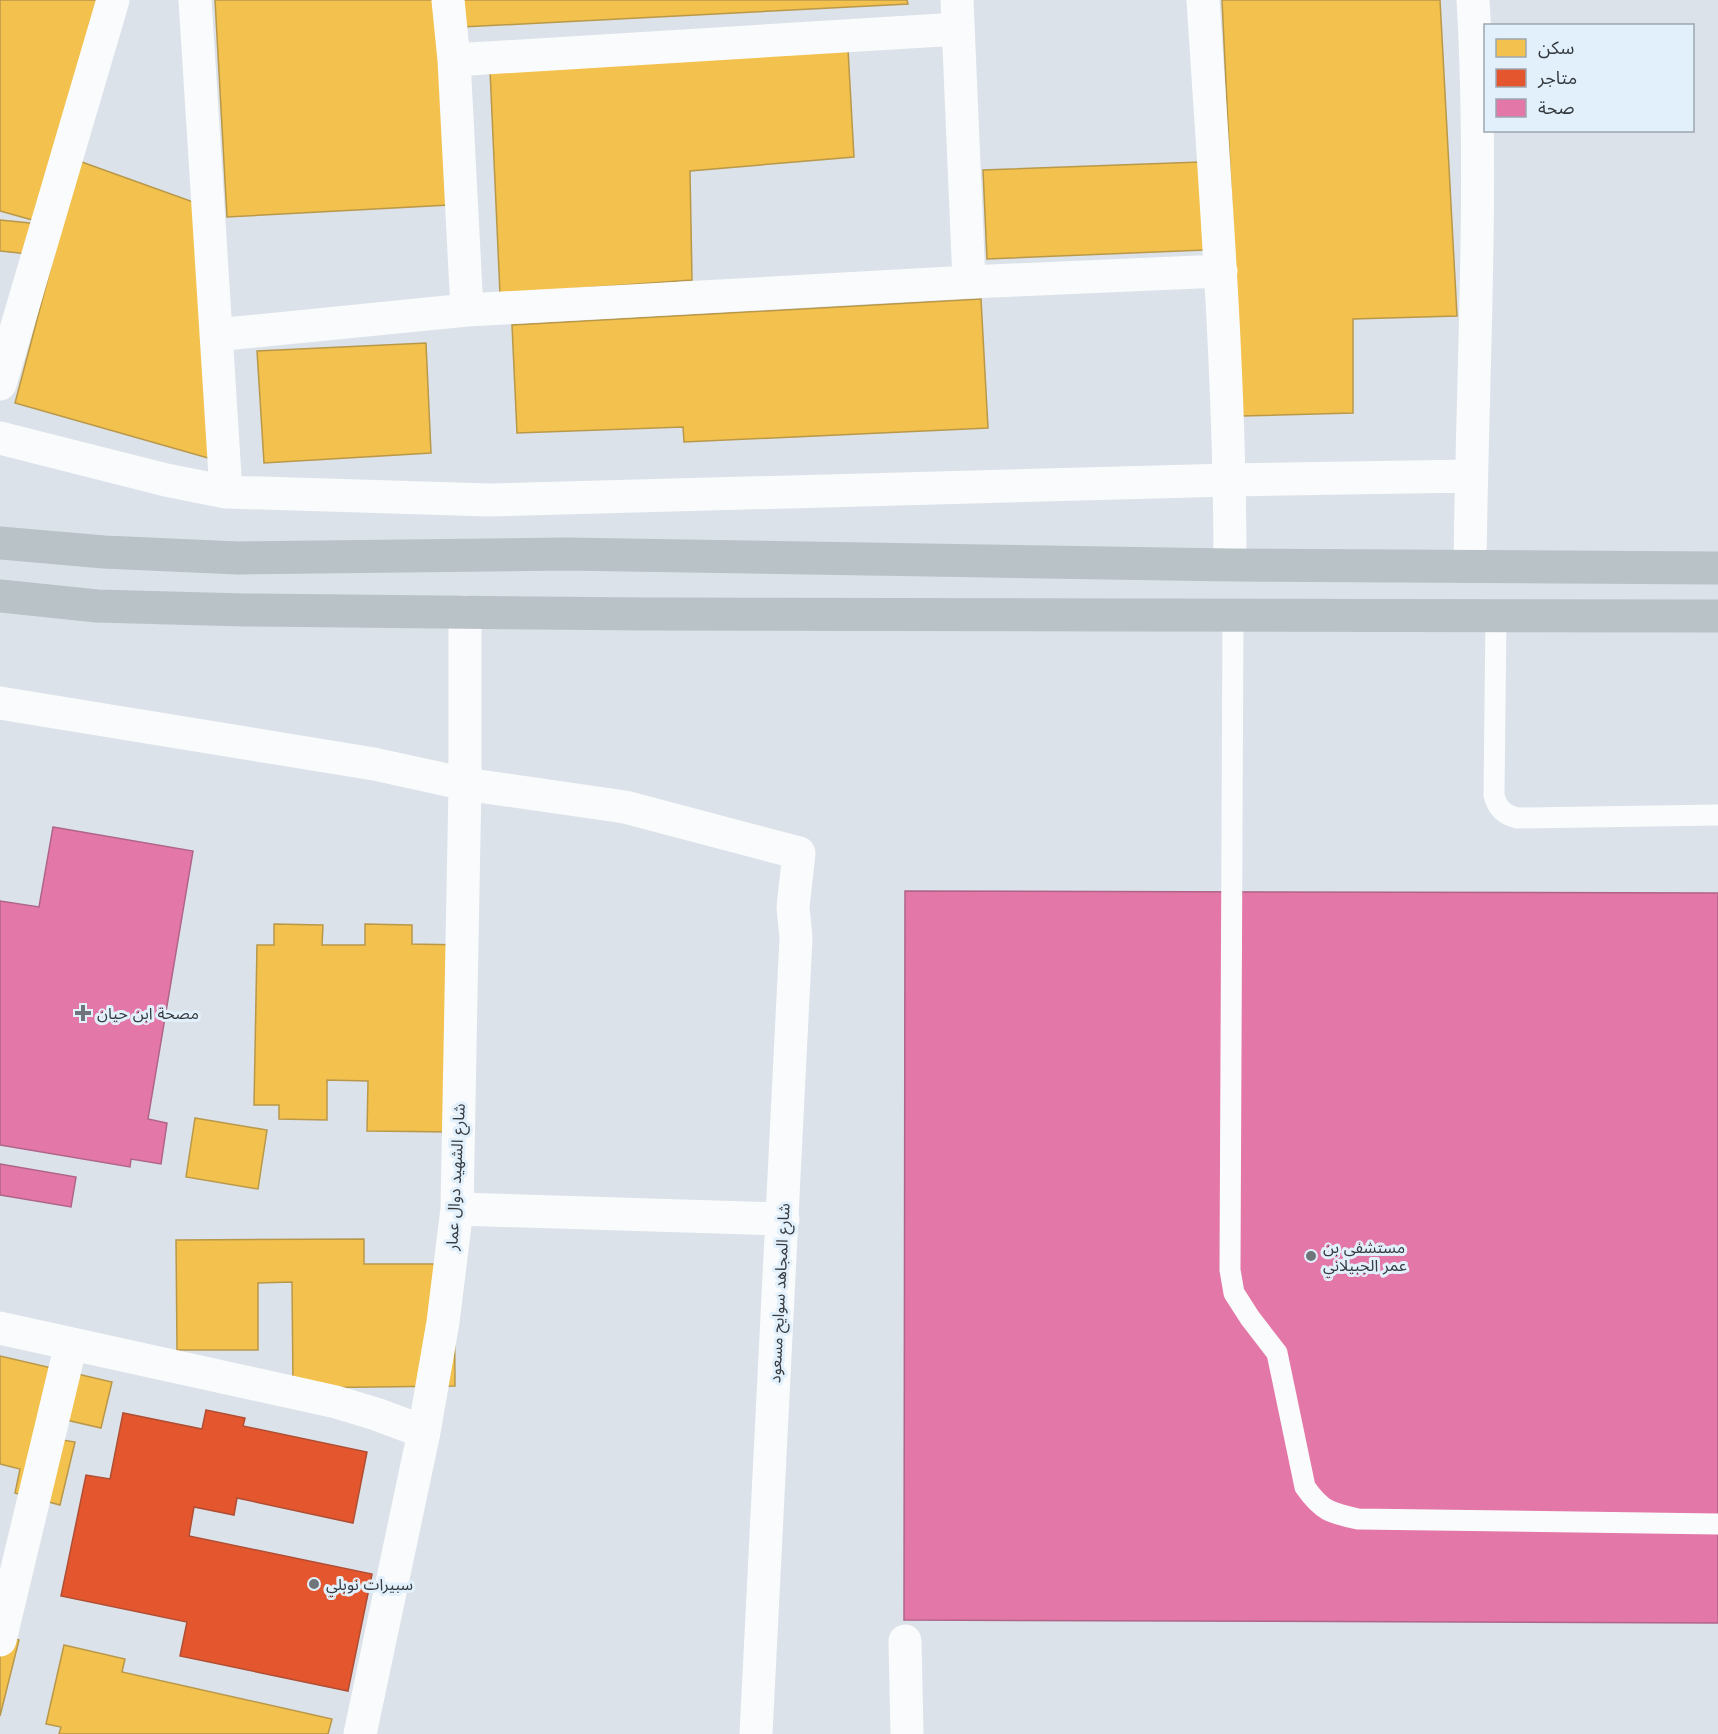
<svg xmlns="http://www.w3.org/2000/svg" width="1718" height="1734" viewBox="0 0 1718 1734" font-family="Jost,'Noto Sans Arabic',sans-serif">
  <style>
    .homes { fill: #f2c14e; stroke: #b9984a; stroke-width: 1.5 }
    .shops { fill: #e4572e; stroke: #b04e33; stroke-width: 1.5 }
    .health { fill: #e377a8; stroke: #af6588; stroke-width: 1.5 }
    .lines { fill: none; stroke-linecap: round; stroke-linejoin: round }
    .lane { stroke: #fafbfc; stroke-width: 21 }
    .street { stroke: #fafbfc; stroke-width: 33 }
    .primary { stroke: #b9c2c6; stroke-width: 33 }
    .poi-dot { fill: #6f757a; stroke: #e2f0fc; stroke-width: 2 }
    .labels { text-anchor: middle; stroke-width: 6; stroke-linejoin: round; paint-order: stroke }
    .poi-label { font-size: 16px; fill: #353a3f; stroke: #e2f0fc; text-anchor: start }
    .street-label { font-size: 16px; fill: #353a3f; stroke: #e2f0fc }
  </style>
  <rect width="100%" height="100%" fill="#dbe2e9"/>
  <path class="homes" d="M0 0H97L36 221 0 211Z
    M215 0H437L449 205 227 217Z
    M460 0H907L908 4 462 27Z
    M1222 0H1440L1457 316 1353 319V413L1242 416Z
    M848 49 854 157 690 171 692 280 500 294 490 70Z
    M79 161 196 203 215 460 15 403Z
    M1200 162 1204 250 987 259 983 170Z
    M0 220 50 225 48 256 0 251Z
    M981 299 988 428 684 442 683 427 517 433 512 325Z
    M426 343 431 453 264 463 257 351Z
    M274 924 323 925 322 945H365V924L412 925V944L462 945 453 1132 367 1131 368 1081 327 1080V1120L279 1119V1105H254L257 945H274Z
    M195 1118 267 1130 258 1189 186 1177Z
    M364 1239V1264H438L454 1243 455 1386 293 1388 292 1282 258 1283V1350H177L176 1240Z
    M0 1356 112 1382 101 1428 66 1420 62 1440 75 1442 60 1505 15 1493 20 1469 0 1464Z
    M0 1635 19 1640 0 1716Z
    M64 1645 125 1659 122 1672 332 1719 328 1734H59L61 1727 46 1724Z"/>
  <path class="shops" d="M206 1410 245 1418 243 1426 367 1452 353 1523 237 1498 234 1515 194 1507 189 1536 372 1574 348 1691 180 1656 187 1622 61 1596 86 1475 110 1479 123 1413 202 1429Z"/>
  <path class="health" d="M53 827 193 851 148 1119 167 1123 161 1164 131 1159 130 1167 0 1145V901L39 907Z
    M905 891 1718 893V1623L904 1620Z
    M0 1164 76 1177 71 1207 0 1195Z"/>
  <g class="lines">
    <path class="lane" d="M1233 615 1230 1270 1234 1293 1250 1318 1277 1353 1305 1487C1322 1511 1330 1513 1358 1519L1718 1524
      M1496 615 1494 795C1497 808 1504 815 1517 818L1718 815"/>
    <path class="street" d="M195 0 226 492
      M448 0 454 60 467 310
      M957 0 969 282
      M1203 0C1215 188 1230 377 1230 565
      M454 60 958 29
      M216 335 467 310 969 282 1221 271
      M0 384 113 0
      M0 438 166 480 226 492 489 500 1230 480 1471 476
      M1470 566C1472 378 1484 188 1473 0
      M0 703 374 764 465 784 625 807 799 853 793 907 796 938 756 1734
      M457 1209 783 1219
      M0 1328 336 1402 376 1414 424 1432
      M0 1640 71 1344
      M905 1641 907 1734
      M360 1734 424 1432 443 1322 457 1209 465 784V612"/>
    <path class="primary" d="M0 543 104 552 238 558 566 554 1230 565 1718 568
      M0 596 97 606 244 610 646 614 1718 616"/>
  </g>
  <g class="poi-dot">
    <path d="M80 1004h6v6h6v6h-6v6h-6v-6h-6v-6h6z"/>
    <circle cx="1311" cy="1256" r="6"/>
    <circle cx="314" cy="1584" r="6"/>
  </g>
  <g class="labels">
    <g class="poi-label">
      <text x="97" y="1019">مصحة ابن حيان</text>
      <text x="1323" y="1253">مستشفى بن<tspan x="1323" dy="18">عمر الجبيلاني</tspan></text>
      <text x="326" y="1590">سبيرات نوبلي</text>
    </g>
    <g class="street-label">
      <text transform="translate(455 1177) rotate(-87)" y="6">شارع الشهيد دوال عمار</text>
      <text transform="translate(779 1293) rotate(-87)" y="6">شارع المجاهد سوايح مسعود</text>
    </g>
  </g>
  <rect x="1484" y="24" width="210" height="108" fill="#e2f0fc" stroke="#9da7b0" stroke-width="1.5"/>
  <rect x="1496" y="39" width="30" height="18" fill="#f2c14e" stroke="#9da7b0" stroke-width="1.5"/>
  <text x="1538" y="54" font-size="18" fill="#353a3f">سكن</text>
  <rect x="1496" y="69" width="30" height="18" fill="#e4572e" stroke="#9da7b0" stroke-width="1.5"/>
  <text x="1538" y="84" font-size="18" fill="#353a3f">متاجر</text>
  <rect x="1496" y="99" width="30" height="18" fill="#e377a8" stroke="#9da7b0" stroke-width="1.5"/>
  <text x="1538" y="114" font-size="18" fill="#353a3f">صحة</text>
</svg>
